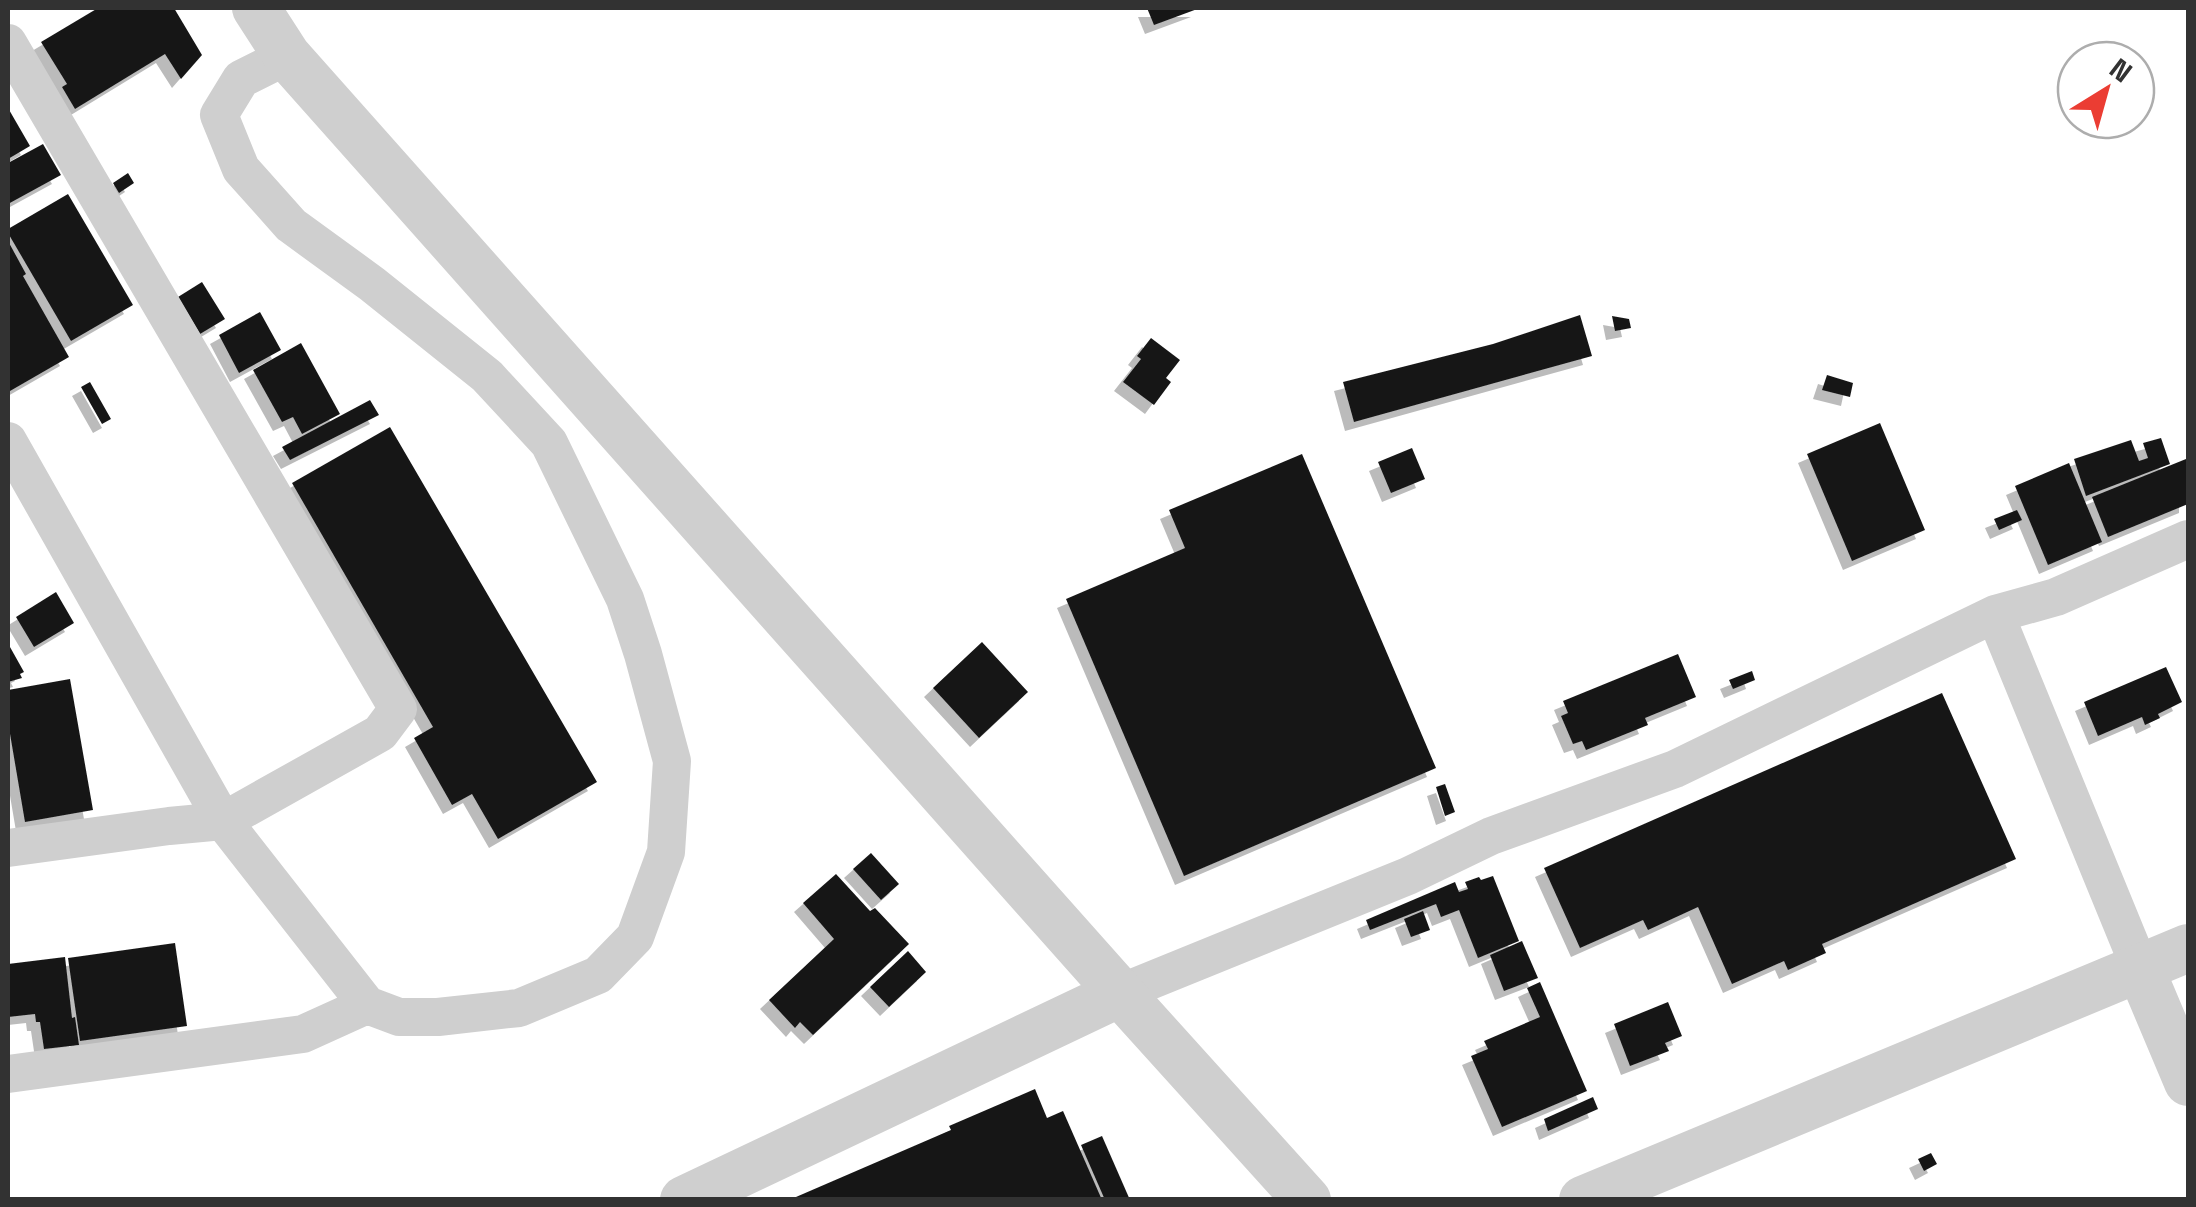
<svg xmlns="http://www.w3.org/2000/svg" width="2196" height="1207" viewBox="0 0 2196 1207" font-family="'Space Grotesk',sans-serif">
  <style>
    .building { fill: #191919; filter: url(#shadow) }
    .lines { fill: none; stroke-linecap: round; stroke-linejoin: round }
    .minor { stroke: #cfcfcf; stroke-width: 38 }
    .tertiary { stroke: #cfcfcf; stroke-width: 48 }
  </style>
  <defs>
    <filter id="shadow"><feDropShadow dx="-9" dy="9" stdDeviation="0" flood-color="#0004"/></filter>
  </defs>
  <rect width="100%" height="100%" fill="#fff"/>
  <path class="building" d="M98 8H174L202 55 181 79 165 54 75 109 62 87 67 84 41 42Z
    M1147 8H1200L1154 25Z
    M8 108 30 146 8 159Z
    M43 144 61 175 8 204V163Z
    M128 173 134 183 119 193 113 183Z
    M68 194 133 305 71 341 8 233V229Z
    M8 241 26 274 23 276 69 357 10 391 8 386Z
    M202 282 225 319 200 334 178 297Z
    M260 312 281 350 239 373 219 335Z
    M1580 315 1592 356 1354 422 1343 382 1493 344Z
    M1612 316 1629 319 1631 328 1615 331Z
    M1151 338 1180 360 1166 378 1171 382 1154 405 1123 382 1141 359 1137 356Z
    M301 343 340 414 302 434 293 417 282 422 253 370Z
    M1827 375 1853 383 1850 397 1822 390Z
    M90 382 111 419 102 424 81 387Z
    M370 400 379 415 290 460 282 447Z
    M1880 423 1925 530 1852 561 1807 454Z
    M390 427 597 782 498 839 472 794 452 805 414 738 433 727 292 483Z
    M2161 438 2170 464 2086 496 2074 459 2131 440 2139 461 2148 458 2143 443Z
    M1412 448 1425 479 1391 493 1378 462Z
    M1302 454 1436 768 1184 876 1066 599 1185 548 1169 510Z
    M2186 459 2188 466V504L2108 537 2092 497Z
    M2069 463 2102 542 2048 565 2015 486Z
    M2017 510 2022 520 1999 530 1994 519Z
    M56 592 74 623 34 647 16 617Z
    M982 642 1028 692 979 738 933 688Z
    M10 647 24 672 20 674 22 678 8 682V649Z
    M1678 654 1696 697 1645 718 1648 725 1586 750 1582 741 1573 744 1561 716 1568 713 1563 701Z
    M2166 667 2182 702 2158 714 2160 718 2145 725 2142 717 2098 736 2084 702Z
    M1752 671 1755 680 1733 689 1729 680Z
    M70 679 93 810 25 822 8 722V690Z
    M1942 693 2016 859 1822 944 1826 953 1788 970 1784 961 1732 984 1698 907 1648 930 1643 920 1580 948 1544 868Z
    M1445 784 1455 812 1445 816 1436 787Z
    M871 853 899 884 881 900 853 869Z
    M836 874 870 911 875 908 909 944 813 1035 800 1022 795 1028 769 1000 834 939 803 903Z
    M1493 876 1519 941 1478 958 1459 910 1441 917 1436 904 1370 930 1366 920 1455 882 1459 892 1468 889 1465 882 1479 877 1481 880Z
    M1423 911 1430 930 1411 937 1404 919Z
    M1522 941 1538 978 1504 991 1490 955Z
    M175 943 187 1026 80 1041 68 958Z
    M908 951 926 972 889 1007 870 987Z
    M65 957 72 1018 75 1017 79 1045 44 1049 40 1022H36L35 1014 8 1017V964Z
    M1540 982 1587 1091 1502 1127 1471 1056 1488 1049 1484 1041 1540 1017 1527 988Z
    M1668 1002 1682 1036 1665 1043 1669 1051 1630 1066 1614 1024Z
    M1035 1089 1047 1118 1063 1111 1102 1200H789L951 1130 949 1126Z
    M1593 1097 1598 1109 1548 1131 1544 1119Z
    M1102 1136 1130 1200H1105L1081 1145Z
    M1931 1153 1937 1164 1924 1171 1918 1159Z"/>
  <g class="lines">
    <path class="minor" d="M8 43 398 709 380 733 223 821 169 826 8 848
      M8 441 223 821 367 1005 399 1017H438L519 1008 598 975 635 937 666 852 672 761 643 654 625 599 549 443 487 376 372 284 291 225 241 169 219 115 241 79 287 56
      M1995 614 2140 968
      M1120 993 1408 876 1491 836 1675 769 1995 614 2056 597 2188 539
      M8 1074 303 1034 367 1005"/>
    <path class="tertiary" d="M256 8 287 56 1120 993 1307 1200
      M2140 968 2188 1082
      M684 1200 1120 993
      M1583 1200 2188 948"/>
  </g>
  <rect width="2196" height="1207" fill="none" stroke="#323232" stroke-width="20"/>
  <g transform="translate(2106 90) rotate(37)"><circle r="48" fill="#ffffff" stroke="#adadad" stroke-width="2.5"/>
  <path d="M0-8L18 38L0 25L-18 38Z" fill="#eb3d33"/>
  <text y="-15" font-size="28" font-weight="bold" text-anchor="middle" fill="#323232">N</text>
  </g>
</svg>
